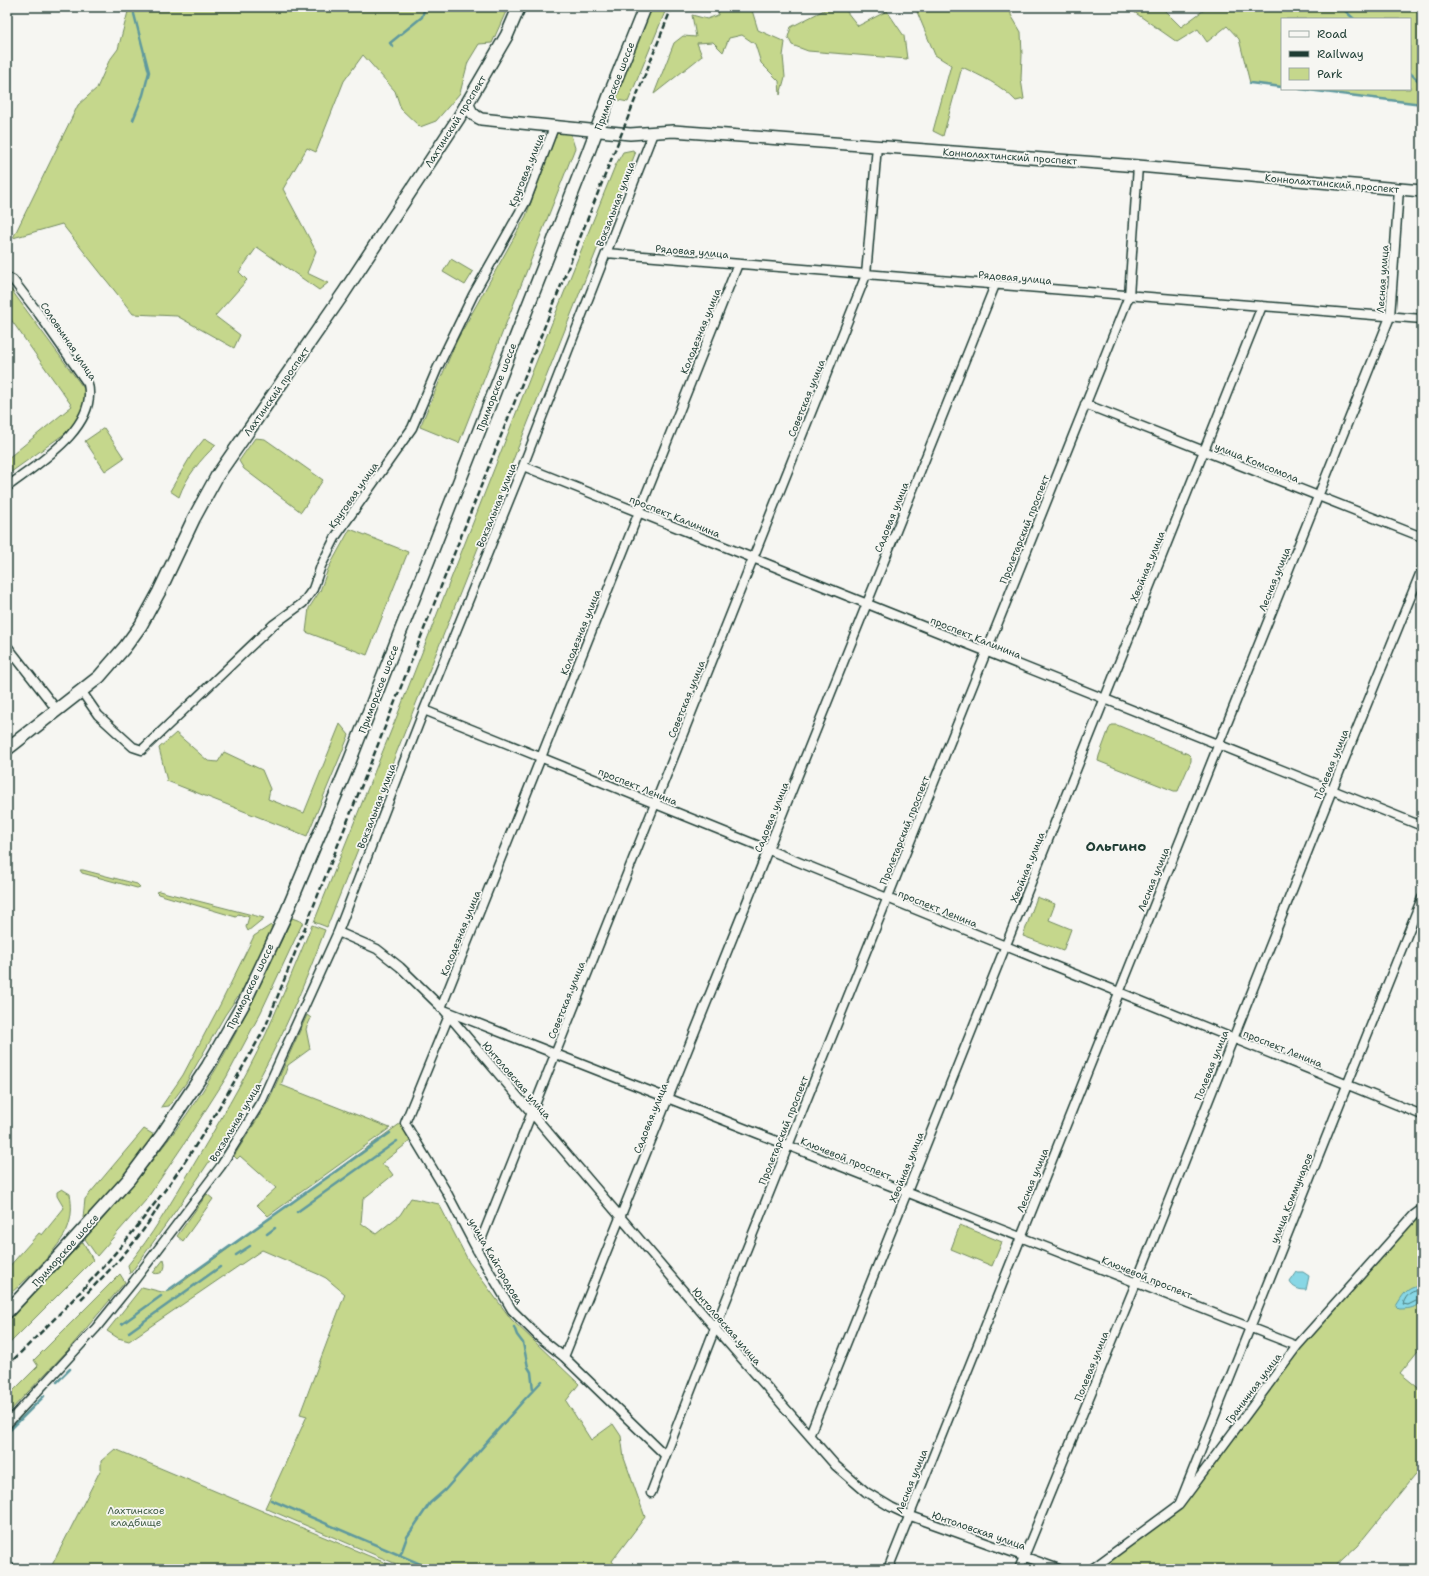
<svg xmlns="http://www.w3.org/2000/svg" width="1429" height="1576" viewBox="0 0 1429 1576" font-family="'Shantell Sans',sans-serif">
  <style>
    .green { fill: #c5d78c; stroke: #728a60 }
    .water { fill: #88d7e5; stroke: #5e999e }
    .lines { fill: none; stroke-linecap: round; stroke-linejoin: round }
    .shore { stroke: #497b7b; stroke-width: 1 }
    .stream { stroke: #5e999e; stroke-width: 2.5 }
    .street-casing { stroke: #1f3d34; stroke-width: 11 }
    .secondary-casing { stroke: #1f3d34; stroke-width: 14 }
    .primary-casing { stroke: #1f3d34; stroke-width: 15 }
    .street { stroke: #f6f6f2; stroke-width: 8 }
    .secondary { stroke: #f6f6f2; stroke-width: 11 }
    .primary { stroke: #f6f6f2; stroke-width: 12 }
    .rail { stroke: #1f3d34; stroke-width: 2.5; stroke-dasharray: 6 3; stroke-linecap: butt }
    .labels { text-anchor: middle; stroke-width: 3.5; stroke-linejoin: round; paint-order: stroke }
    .street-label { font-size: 10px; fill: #1f3d34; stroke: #f6f6f2 }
    .park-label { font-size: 10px; fill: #405c46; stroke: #f6f6f2 }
    .district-label { font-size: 14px; font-weight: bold; fill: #1f3d34; stroke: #f6f6f2 }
  </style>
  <rect width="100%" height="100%" fill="#f6f6f2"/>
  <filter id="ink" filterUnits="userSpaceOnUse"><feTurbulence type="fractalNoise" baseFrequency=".025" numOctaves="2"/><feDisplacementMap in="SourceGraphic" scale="8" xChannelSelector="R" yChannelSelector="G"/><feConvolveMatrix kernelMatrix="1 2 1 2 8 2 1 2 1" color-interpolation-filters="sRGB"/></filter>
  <g filter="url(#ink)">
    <path class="green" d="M127 7H508L492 43 479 44 468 62 460 93 436 121 420 127 401 109 395 91 363 55 344 81 316 152 307 148 283 189 316 251 307 273 328 283 319 290 257 247 239 272 247 280 215 316 240 335 234 348 177 316 133 314 62 224 13 238 78 105 97 88 109 61 118 49 129 8Z
      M649 7H667L628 102 618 100 616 93Z
      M720 7H751L758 30 785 42 783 56 785 77 780 95 779 81 761 63 755 44 742 35 729 38 723 52 713 42 697 43 702 56 654 94 674 43 683 36 696 37 692 15 707 19 718 15Z
      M830 7H843L858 26 887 11 904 36 907 59 808 51 792 45 788 37 791 27Z
      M915 7H1011V15L1021 32 1022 55 1021 79 1024 99 1016 101C1001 85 981 76 962 67L943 136 933 131 951 65 935 55Z
      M1043 7H1088L1087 8 1047 9Z
      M1127 7H1161L1181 27 1208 7H1422V104L1300 89H1410V19H1282V87L1250 83 1239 39 1227 26 1207 42 1198 29 1177 42Z
      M570 132 575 148 459 443 420 427 457 340 526 216 556 133Z
      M633 150 635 154 327 927 314 922 397 716 533 370 615 166 623 152Z
      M451 259 473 272 465 285 443 272Z
      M7 284 85 390 86 405 71 429 7 475V459L72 406 7 314Z
      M104 428 124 458 105 471 85 441Z
      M205 438 216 445C201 459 186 477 179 497L170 491 192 454Z
      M255 438 265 439 323 480 301 512 244 469 239 461Z
      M350 529 408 552 367 655 306 632 309 608 320 591 328 569Z
      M340 724 349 735 307 836 167 781 159 748 176 733 208 761 218 762 224 752 262 770 270 789 268 799 304 813Z
      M1112 725H1117L1188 754 1191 757V761L1178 791H1174L1098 761 1099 756 1109 729Z
      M80 870H83L137 884 140 887 137 888 82 873Z
      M159 891 264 918 248 931 246 927 249 917 238 914 236 917 158 894 156 892Z
      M1037 897 1055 904 1049 920 1071 929 1063 951 1023 936Z
      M292 918 303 922 261 1012 226 1078 184 1144 146 1200 97 1256 85 1239C132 1186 180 1131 216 1069 244 1020 268 969 292 918Z
      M271 925 273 928 245 986 225 1015 186 1083 169 1106 161 1107 183 1075 221 1003 254 936Z
      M312 925 325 930C304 986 281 1041 251 1093 216 1156 173 1215 130 1274L128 1265C152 1236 170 1204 190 1171 216 1127 244 1081 266 1034 282 998 297 961 312 925Z
      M307 1015 311 1018 306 1029 310 1049 288 1065 281 1085 390 1128 268 1216 257 1205 276 1188 240 1156 237 1159 234 1156 268 1102Z
      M401 1123 410 1141 381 1164 387 1167 393 1175 363 1199 361 1223 376 1234 400 1215 411 1198 439 1204 469 1262 511 1319 579 1384 566 1401 591 1440 613 1424 621 1436 624 1458 645 1517 612 1561 618 1569H408L265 1508 307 1416 300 1414 345 1294 326 1278 320 1275 262 1250 129 1341 118 1338 107 1331 142 1287 162 1292 170 1291Z
      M144 1129 156 1136 88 1219 86 1220 83 1218 85 1199Z
      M62 1189 70 1194C72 1206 72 1216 68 1227 62 1246 23 1284 7 1296V1269L39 1233 42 1235 64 1208 57 1196V1192Z
      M207 1194 213 1199 183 1241 177 1236Z
      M1415 1218 1422 1224V1346L1400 1373 1422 1391V1466L1358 1545 1332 1569H1097L1181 1506 1300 1349Z
      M960 1225 1002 1242 992 1266 951 1249Z
      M83 1242 93 1260 7 1346V1319Z
      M164 1259C167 1268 163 1276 153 1273Z
      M120 1274 125 1282 68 1350 7 1414V1388L9 1387 13 1391 38 1366 34 1360Z
      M115 1449 400 1569H50L101 1469V1461Z"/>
    <path class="water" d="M1297 1272H1303L1309 1276 1306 1290C1299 1290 1293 1288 1290 1282Z
      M1419 1286 1422 1287C1422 1305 1417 1309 1399 1309L1396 1306C1403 1295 1406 1288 1419 1286Z"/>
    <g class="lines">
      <path class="shore" d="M1422 1291C1412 1289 1406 1295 1403 1304L1408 1305 1422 1298"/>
      <path class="stream" d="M1341 7 1354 19
        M393 47 390 43 422 17 425 7
        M1410 73 1422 84
        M1250 83 1282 87
        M1300 89 1422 104
        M133 120 143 95 149 72 134 14
        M297 1212 397 1141
        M267 1234 275 1228
        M236 1255 250 1246
        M167 1291 390 1133
        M122 1324 161 1296
        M514 1327 517 1335 523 1343 528 1367 531 1372 533 1390
        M129 1332 220 1267
        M57 1382 70 1369
        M9 1431 44 1396
        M271 1500 432 1569
        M400 1556 407 1537 430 1503 445 1490 524 1400 542 1381
        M7 1559 11 1562"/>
      <defs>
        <path id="street" d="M606 253 1422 319
          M7 277 13 280 39 314 88 384C98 428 37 464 7 487
          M1085 404 1422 537
          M523 466 1422 826
          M7 646 57 710
          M82 692 98 715 133 747 142 750 273 625 303 603 313 589 321 566 336 536 412 428 437 369 473 295 526 201 554 127
          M424 710 1422 1115
          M338 932 377 949 400 967 444 1010 1297 1346
          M441 1008 738 264
          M444 1010 715 1328 836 1466 866 1492 891 1507 908 1515 1059 1569
          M450 1013 405 1123 446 1191 477 1250 512 1310 539 1337 564 1357 665 1455
          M477 1250 866 275 877 146
          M564 1357 995 285
          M7 1424 96 1328 134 1281 221 1166 262 1100 338 932 424 710 523 466 653 133
          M810 1434 1262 306
          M651 1493 715 1328 1129 296 1138 166
          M1179 1505 1422 898
          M7 1566 11 1569
          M888 1569 1390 317 1399 189
          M1019 1569 1136 1283 1332 790 1422 569
          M1092 1569 1179 1505 1297 1346 1414 1215 1422 1209"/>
        <path id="secondary" d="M468 103C470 112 473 115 481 119L630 134 673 131 754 137 1138 166 1422 191"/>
        <path id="primary" d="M7 749 99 677 125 647 141 625 159 592 194 518 217 476 343 294 458 119 507 35 519 7
          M7 1312 53 1263 129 1179 162 1135 208 1066 245 1001 285 916 347 768 588 153 612 89 645 7"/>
      </defs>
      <use href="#street" class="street-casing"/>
      <use href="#secondary" class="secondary-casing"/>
      <use href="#primary" class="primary-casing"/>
      <use href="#street" class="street"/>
      <use href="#secondary" class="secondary"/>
      <use href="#primary" class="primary"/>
      <path class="rail" d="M81 1299C110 1270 140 1240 160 1204
        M7 1366C58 1316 109 1265 152 1207 196 1151 230 1089 265 1028L672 7"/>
    </g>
  </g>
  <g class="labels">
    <g class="street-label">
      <text transform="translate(614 86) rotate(-69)" y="4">Приморское шоссе</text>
      <text transform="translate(455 121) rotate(-58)" y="4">Лахтинский проспект</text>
      <text transform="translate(1010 156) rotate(4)" y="4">Коннолахтинский проспект</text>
      <text transform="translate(526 170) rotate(-68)" y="4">Круговая улица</text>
      <text transform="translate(1332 183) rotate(5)" y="4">Коннолахтинский проспект</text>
      <text transform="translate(615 204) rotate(-69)" y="4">Вокзальная улица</text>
      <text transform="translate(692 251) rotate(5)" y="4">Рядовая улица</text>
      <text transform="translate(1015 277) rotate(5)" y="4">Рядовая улица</text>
      <text transform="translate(1382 279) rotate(-86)" y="4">Лесная улица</text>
      <text transform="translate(700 331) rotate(-68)" y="4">Колодезная улица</text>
      <text transform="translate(69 341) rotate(56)" y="4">Соловьиная улица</text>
      <text transform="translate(496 387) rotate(-69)" y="4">Приморское шоссе</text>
      <text transform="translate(276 391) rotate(-55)" y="4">Лахтинский проспект</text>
      <text transform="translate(806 398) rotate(-68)" y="4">Советская улица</text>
      <text transform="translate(1257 462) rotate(22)" y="4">улица Комсомола</text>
      <text transform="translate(353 495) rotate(-55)" y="4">Круговая улица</text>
      <text transform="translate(496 505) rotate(-68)" y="4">Вокзальная улица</text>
      <text transform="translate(675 516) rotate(22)" y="4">проспект Калинина</text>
      <text transform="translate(891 517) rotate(-68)" y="4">Садовая улица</text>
      <text transform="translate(1024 529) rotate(-68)" y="4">Пролетарский проспект</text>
      <text transform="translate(1147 566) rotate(-68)" y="4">Хвойная улица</text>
      <text transform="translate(1274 579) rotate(-68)" y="4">Лесная улица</text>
      <text transform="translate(580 632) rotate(-68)" y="4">Колодезная улица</text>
      <text transform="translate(976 637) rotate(22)" y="4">проспект Калинина</text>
      <text transform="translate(378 689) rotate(-69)" y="4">Приморское шоссе</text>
      <text transform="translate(686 699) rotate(-68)" y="4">Советская улица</text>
      <text transform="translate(1331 764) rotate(-68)" y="4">Полевая улица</text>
      <text transform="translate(638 786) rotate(22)" y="4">проспект Ленина</text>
      <text transform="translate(376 806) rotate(-69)" y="4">Вокзальная улица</text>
      <text transform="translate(771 817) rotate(-68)" y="4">Садовая улица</text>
      <text transform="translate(904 830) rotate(-68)" y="4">Пролетарский проспект</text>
      <text transform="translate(1027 867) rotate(-68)" y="4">Хвойная улица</text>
      <text transform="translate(1153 879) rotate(-68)" y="4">Лесная улица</text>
      <text transform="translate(938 908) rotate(22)" y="4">проспект Ленина</text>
      <text transform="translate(460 933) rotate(-68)" y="4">Колодезная улица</text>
      <text transform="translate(250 986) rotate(-64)" y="4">Приморское шоссе</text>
      <text transform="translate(566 1000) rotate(-68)" y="4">Советская улица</text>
      <text transform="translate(1283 1048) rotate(22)" y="4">проспект Ленина</text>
      <text transform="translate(1211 1065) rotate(-68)" y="4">Полевая улица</text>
      <text transform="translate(517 1080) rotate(49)" y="4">Юнтоловская улица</text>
      <text transform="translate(650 1118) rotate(-68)" y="4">Садовая улица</text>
      <text transform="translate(235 1122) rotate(-59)" y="4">Вокзальная улица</text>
      <text transform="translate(783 1130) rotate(-68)" y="4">Пролетарский проспект</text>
      <text transform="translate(846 1158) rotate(22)" y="4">Ключевой проспект</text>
      <text transform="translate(906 1167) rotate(-68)" y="4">Хвойная улица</text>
      <text transform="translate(1032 1180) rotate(-68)" y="4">Лесная улица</text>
      <text transform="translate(1291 1198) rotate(-68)" y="4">улица Коммунаров</text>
      <text transform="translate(65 1250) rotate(-48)" y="4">Приморское шоссе</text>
      <text transform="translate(496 1261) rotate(60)" y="4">улица Кайгородова</text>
      <text transform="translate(1147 1277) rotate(22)" y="4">Ключевой проспект</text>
      <text transform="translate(727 1326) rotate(49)" y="4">Юнтоловская улица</text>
      <text transform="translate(1091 1366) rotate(-68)" y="4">Полевая улица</text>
      <text transform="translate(1253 1388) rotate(-53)" y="4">Граничная улица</text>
      <text transform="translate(911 1481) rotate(-68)" y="4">Лесная улица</text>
      <text transform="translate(979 1530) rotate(19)" y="4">Юнтоловская улица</text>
    </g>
    <g class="park-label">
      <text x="136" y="1514">Лахтинское<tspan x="136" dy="12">кладбище</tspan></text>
    </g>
    <g class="district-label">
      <text x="1116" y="851">Ольгино</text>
    </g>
  </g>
  <rect width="1429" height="1576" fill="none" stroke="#f6f6f2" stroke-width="24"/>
  <rect x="12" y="12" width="1405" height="1552" fill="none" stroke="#1f3d34" stroke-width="1.5" filter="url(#ink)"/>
  <rect x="1281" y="18" width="130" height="72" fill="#f6f6f2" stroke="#a0aca6"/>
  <rect x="1289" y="31" width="20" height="6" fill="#f6f6f2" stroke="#a0aca6"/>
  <text x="1317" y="38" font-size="12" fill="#1f3d34">Road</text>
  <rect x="1289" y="51" width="20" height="6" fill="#1f3d34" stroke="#a0aca6"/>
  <text x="1317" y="58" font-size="12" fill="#1f3d34">Railway</text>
  <rect x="1289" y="68" width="20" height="12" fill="#c5d78c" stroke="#a0aca6"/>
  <text x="1317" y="78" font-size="12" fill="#1f3d34">Park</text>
</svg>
